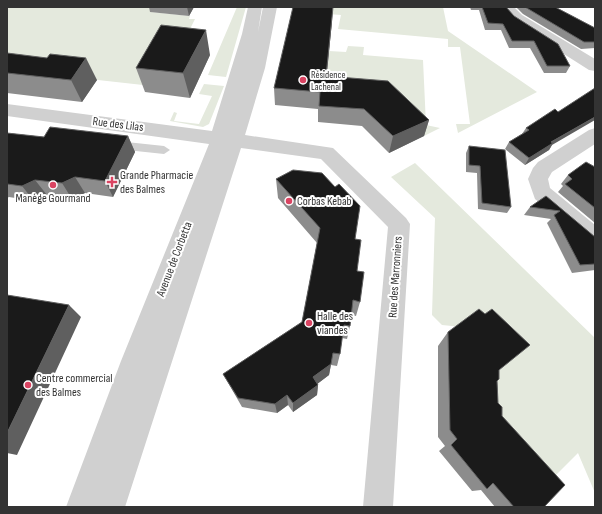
<svg xmlns="http://www.w3.org/2000/svg" width="602" height="514" viewBox="0 0 602 514" font-family="'Sofia Sans Condensed',sans-serif">
  <style>
    .green { fill: #e4e9dd }
    .lines { fill: none; stroke-linecap: round; stroke-linejoin: round }
    .service { fill: #d0d0d0; fill-rule: evenodd }
    .minor { fill: #d0d0d0; fill-rule: evenodd }
    .wall { fill: #8c8c8c }
    .shaded-wall { fill: #5f5f5f }
    .building { fill: #1a1a1a; stroke: #5f5f5f }
    .poi-dot { fill: #da4462; stroke: #fff; stroke-width: 1.5 }
    .labels { text-anchor: middle; stroke-width: 4; stroke-linejoin: round; paint-order: stroke }
    .far-poi-label { font-size: 10px; fill: #333; stroke: #fff; text-anchor: start }
    .street-label { font-size: 12px; fill: #333; stroke: #fff }
    .poi-label { font-size: 12px; fill: #333; stroke: #fff; text-anchor: start }
  </style>
  <rect width="100%" height="100%" fill="#fff"/>
  <path class="green" d="M7 7H154L151 12 190 16 189 19H195L179 51 152 86 62 76 7 73Z
    M237 7H246L226 77 208 75Z
    M288 7H443L448 31 537 92 458 133 456 124H470L460 47H448V39L338 29 341 15 301 12Z
    M348 46 364 47 363 55 423 60 426 125 440 128 424 136 384 98 325 93 329 51 346 52Z
    M204 84 224 86 209 124 203 127 170 121 174 112 177 113 174 121 199 124 212 96 199 94Z
    M415 163 595 338V493L578 453 543 488 487 424 485 383 514 357 462 327 442 325 432 315 435 218 391 177Z"/>
  <g class="lines">
    <path class="service" d="M117 141 164 146 170 150 164 154 117 149 111 145Z"/>
    <path class="minor" d="M248 7H262L258 32 263 7H277L265 68 245 135 333 148 406 218 410 224 393 507H363L388 227 321 159 241 148 125 507H66L121 361 209 144 7 116V104L212 131 242 34Z
      M498 7H514L522 15 595 59V71L589 70 512 21Z
      M595 128V144L552 172 548 179 550 188 595 225V246L587 243 535 199 528 179 533 168 538 162 589 130Z"/>
  </g>
  <path class="wall" d="M149 7H194L189 16 150 12Z
    M470 7H506L514 16 570 66 566 73H544L530 48H509L501 30H485L479 10H471Z
    M516 7H555L595 28V48L581 49 523 14Z
    M332 21 326 76 429 120 424 136 389 153 362 126 318 122V109L275 105 274 88Z
    M7 53 97 80 82 102 7 93Z
    M210 55 190 98 145 92 136 68Z
    M526 128 552 145 549 150 525 165 505 149 509 142 522 134Z
    M7 133 44 137 128 136 135 152 113 197 85 193 72 199 47 195 34 201 9 197 7 198Z
    M469 146 511 207 507 213 478 209 477 173 466 172V153Z
    M595 167V223L558 192 563 186 561 184 568 175Z
    M276 179 355 239 357 271 360 302 356 316 351 315 350 326 347 339 342 338 340 354 337 366 331 365 329 375 317 384 318 385 317 395 293 412 288 405 277 413 242 407 223 374 302 322 317 243 278 198Z
    M546 196 595 237V270L572 273 547 223 551 219 524 215 530 207Z
    M448 332 499 370 497 381 498 403 502 416 544 507H495L481 490 472 491 439 451 445 446 438 437V346Z"/>
  <path class="shaded-wall" d="M187 7H194L189 16Z
    M333 7 332 21 325 93 326 76Z
    M206 30 210 55 190 98 183 73Z
    M86 58 97 80 82 102 71 80Z
    M595 117V120L552 145 549 150 525 165 529 158 551 142Z
    M429 120 424 136 389 153 393 136Z
    M128 136 135 152 113 197 105 181Z
    M75 177 85 193 72 199 62 183Z
    M35 180 47 195 34 201 22 186Z
    M69 305 81 317 17 455 7 453V433Z
    M331 364 329 375 312 388 313 377Z
    M318 385 317 395 293 412V403Z
    M287 395 288 405 277 413 275 404Z"/>
  <path class="building" d="M293 7H333L326 76 388 81 429 120 393 136 364 109 319 106 320 92 274 88Z
    M482 7H506L514 16 558 44 570 66H547L534 41H512L503 24 488 23Z
    M525 7H555L595 28V42H584Z
    M161 25 206 30 183 73 136 68Z
    M7 53 47 58 50 54 86 58 71 80 7 73Z
    M595 88V117L551 142 553 143 529 158 509 142 529 130 526 128 555 109 558 112Z
    M50 127 128 136 105 181 75 177 62 183 35 180 22 186 7 184V133L44 137Z
    M469 146 505 150 511 207 482 203 480 166 469 165Z
    M586 162 595 167V178L594 179 595 180V208L565 184 572 179 568 175Z
    M293 170 322 173 335 187 339 184 360 206 355 239 361 240 357 271 364 272 360 302 353 300 350 326 344 325 340 354 333 353 331 364 313 377 318 385 293 403 287 395 275 404 238 398 223 374 302 322 320 228 276 179Z
    M546 196 595 237V264L580 265 554 215 560 211 530 207Z
    M7 295 69 305 7 433Z
    M479 309 485 314 492 309 530 345 499 370V379L497 381 498 403 502 407V416L565 485 544 507H514L493 483 487 489 451 445 457 439 450 430 448 332Z"/>
  <g class="poi-dot">
    <circle cx="303" cy="80" r="4"/>
    <path d="M110 176h4v4h4v4h-4v4h-4v-4h-4v-4h4z"/>
    <circle cx="53" cy="185" r="4"/>
    <circle cx="289" cy="201" r="4"/>
    <circle cx="309" cy="323" r="4"/>
    <circle cx="28" cy="385" r="4"/>
  </g>
  <g class="labels">
    <g class="far-poi-label">
      <text x="311" y="78">Résidence<tspan x="311" dy="12">Lachenal</tspan></text>
    </g>
    <g class="street-label">
      <text transform="translate(118 124) rotate(7)" y="4">Rue des Lilas</text>
      <text transform="translate(174 259) rotate(-69)" y="4">Avenue de Corbetta</text>
      <text transform="translate(395 277) rotate(-86)" y="4">Rue des Marronniers</text>
    </g>
    <g class="poi-label">
      <text x="120" y="179">Grande Pharmacie<tspan x="120" dy="14">des Balmes</tspan></text>
      <text x="53" y="202" text-anchor="middle">Manège Gourmand</text>
      <text x="297" y="205">Corbas Kebab</text>
      <text x="317" y="320">Halle des<tspan x="317" dy="14">viandes</tspan></text>
      <text x="36" y="382">Centre commercial<tspan x="36" dy="14">des Balmes</tspan></text>
    </g>
  </g>
  <rect width="602" height="514" fill="none" stroke="#333333" stroke-width="16"/>
</svg>
